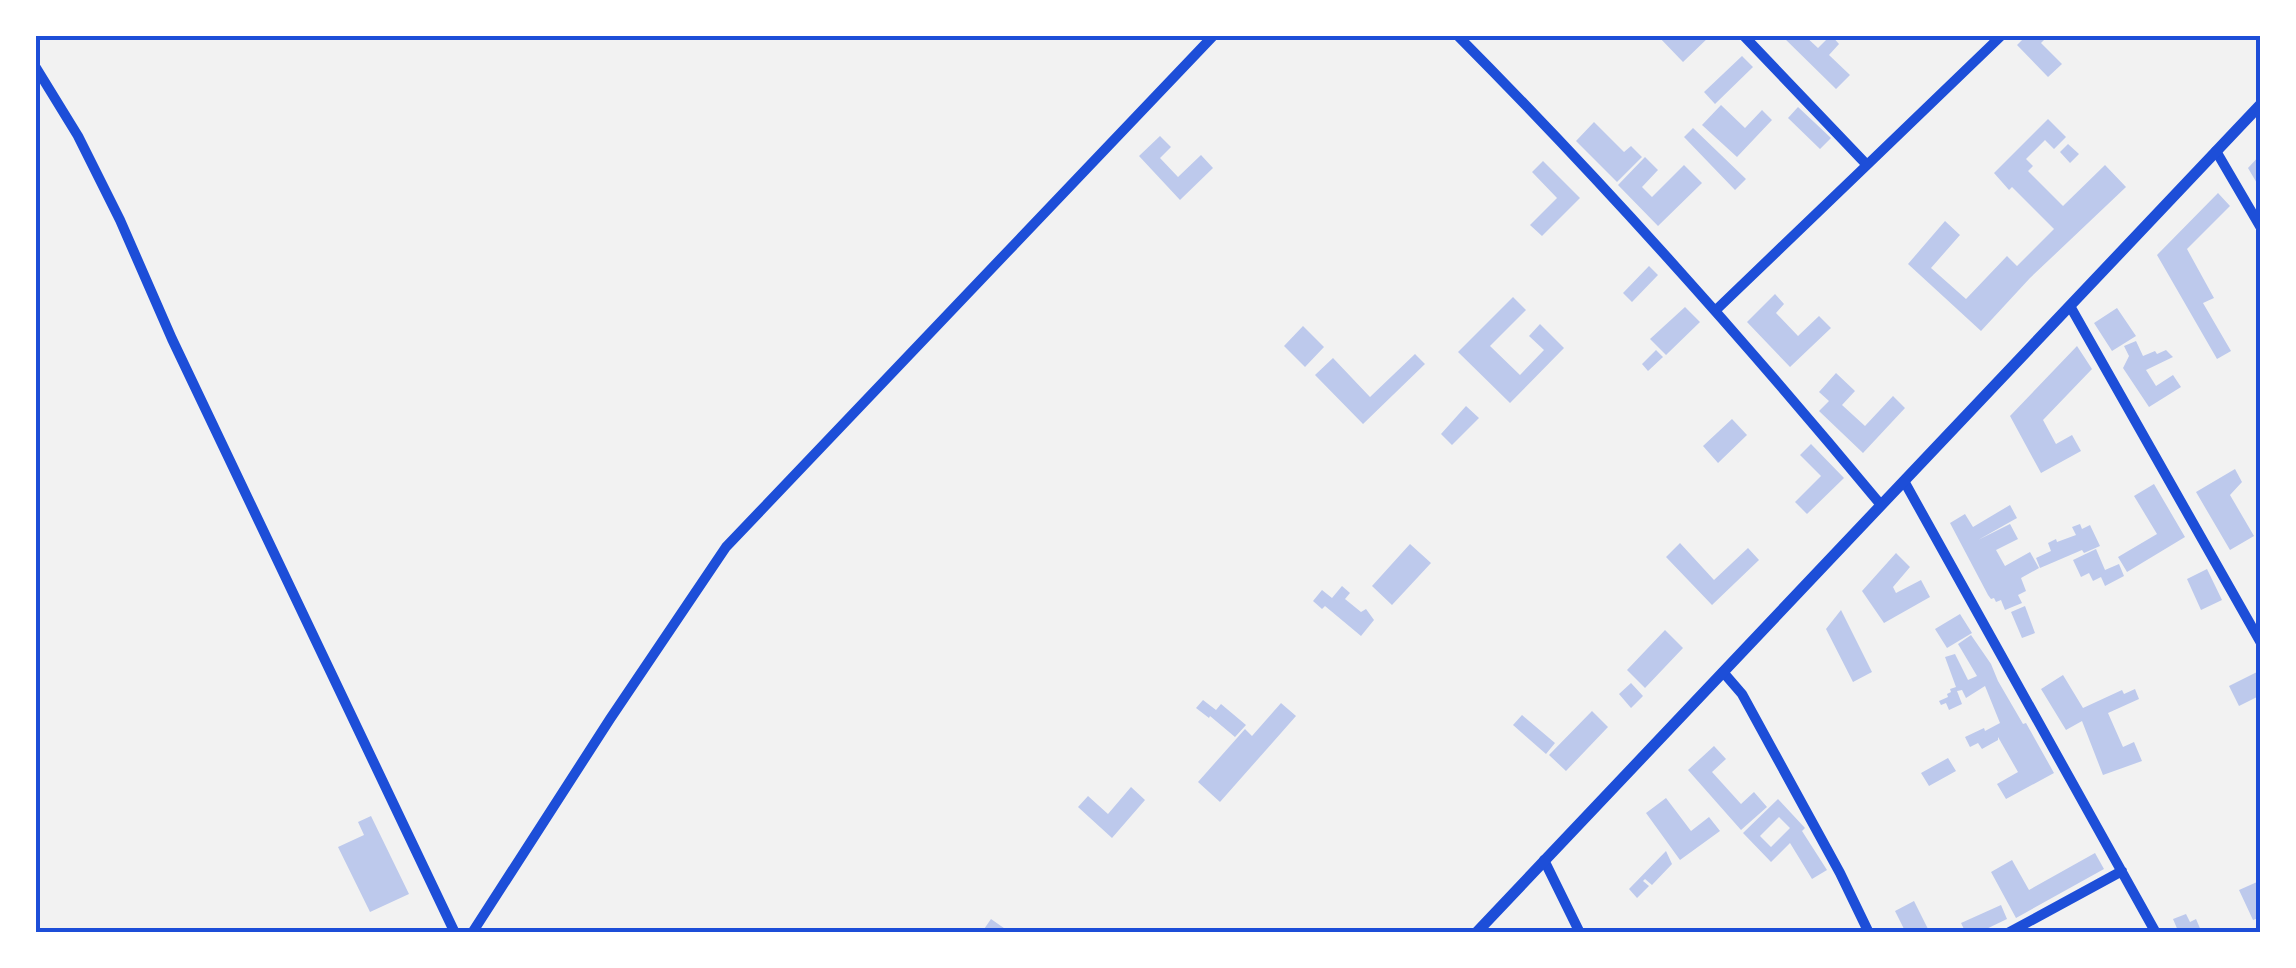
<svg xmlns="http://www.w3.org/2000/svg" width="2296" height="968" viewBox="0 0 2296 968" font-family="Quicksand,sans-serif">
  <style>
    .building { fill: #bdc9ec; fill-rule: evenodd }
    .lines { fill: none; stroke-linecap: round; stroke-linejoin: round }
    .minor { stroke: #1d4ed8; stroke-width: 10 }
    .tertiary { stroke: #1d4ed8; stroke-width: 11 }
    .neatline { fill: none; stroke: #1d4ed8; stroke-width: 4 }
  </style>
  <rect width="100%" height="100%" fill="#f2f2f2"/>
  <path class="building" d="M1657 35H1679L1682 38 1686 35H1711L1683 62Z
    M1781 35H1804L1818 48 1831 35 1839 44 1829 55 1850 75 1836 89Z
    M2027 35H2049L2041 43 2062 64 2048 77 2017 45Z
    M1742 56 1753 67 1715 104 1704 92Z
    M1721 105 1745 128 1762 110 1772 120 1737 157 1702 125Z
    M1798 107 1831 138 1820 149 1788 118Z
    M2048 119 2066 137 2054 149 2045 140 2026 159 2033 166 2028 171 2063 206 2105 165 2126 187 2030 278 1981 331 1908 264 1945 221 1960 235 1931 268 1966 299 2007 256 2017 266 2054 229 2012 187 2009 190 1994 173Z
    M1594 122 1624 152 1631 146 1642 157 1617 182 1576 141Z
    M1693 128 1746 179 1735 190 1684 137Z
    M1160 136 1171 147 1160 158 1178 177 1201 155 1213 168 1180 200 1139 156Z
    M2068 144 2079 154 2070 163 2060 152Z
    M2261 154V184L2258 185 2248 168Z
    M1645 157 1658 170 1642 187 1652 197 1684 165 1702 183 1658 226 1618 185Z
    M1543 161 1580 198 1542 236 1530 225 1557 198 1532 172Z
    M2218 193 2230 206 2187 249 2214 298 2203 303 2231 351 2217 359 2157 255Z
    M1649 266 1658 275 1632 302 1623 293Z
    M1775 294 1784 304 1776 313 1798 336 1819 316 1831 328 1790 367 1747 322Z
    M1513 297 1526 310 1490 346 1520 375 1544 350 1529 336 1540 324 1564 348 1510 403 1458 352Z
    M1685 307 1700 322 1666 355 1650 339Z
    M2117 308 2136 336 2112 351 2094 323Z
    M1303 326 1324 347 1305 367 1284 346Z
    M2136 341 2143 356 2155 351 2157 354 2166 350 2173 357 2146 370 2156 386 2173 375 2181 387 2149 407 2123 368 2129 356 2124 346Z
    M2077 346 2092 369 2043 420 2056 444 2072 435 2081 451 2041 473 2010 416Z
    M1656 350 1663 357 1648 371 1642 364Z
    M1415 354 1425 364 1363 424 1315 375 1333 358 1370 397Z
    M1836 373 1855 391 1842 405 1865 426 1893 396 1905 408 1863 453 1819 411 1829 401 1819 392Z
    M1466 406 1479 418 1452 445 1441 434Z
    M1732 419 1747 435 1718 463 1703 446Z
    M1811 444 1844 478 1807 514 1795 502 1821 476 1800 455Z
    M2235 469 2242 482 2230 495 2254 536 2230 550 2196 492Z
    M2154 484 2185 537 2127 572 2118 557 2157 534 2134 496Z
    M2010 505 2017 518 1978 540 2010 524 2018 539 1996 550 2005 566 2030 552 2039 568 2021 578 2026 591 2018 595 2022 603 2005 610 2001 600 1996 602 1994 598 1991 599 1988 595 1950 523 1965 514 1973 527Z
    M2080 524 2082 529 2090 525 2100 546 2084 553 2082 550 2040 568 2036 558 2051 551 2048 543 2056 539 2057 542 2076 535 2072 527Z
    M1680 543 1714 580 1748 548 1759 560 1712 605 1666 557Z
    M1410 544 1431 563 1392 605 1372 586Z
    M2096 549 2105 570 2119 564 2124 576 2105 586 2101 577 2093 581 2089 573 2081 577 2073 560Z
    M1896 553 1910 567 1893 587 1896 593 1921 580 1930 597 1884 623 1862 591Z
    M2207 569 2222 600 2201 610 2187 579Z
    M1342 586 1350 593 1345 599 1361 612 1366 609 1374 620 1361 636 1325 606 1322 609 1313 601 1322 590 1332 598Z
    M2025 606 2035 633 2022 638 2011 612Z
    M1841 610 1872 672 1853 682 1826 629Z
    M1960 614 1972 633 1947 648 1935 629Z
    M1665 630 1683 648 1645 688 1627 670Z
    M1971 635 1991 664 1998 681 2023 724 2026 723 2054 773 2006 799 1997 784 2018 772 1998 737V740L1982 749 1978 743 1970 747 1965 737 1984 728 1985 731 2000 723 1985 686 1966 698 1962 690 1957 691 1962 704 1949 710 1946 703 1941 705 1939 701 1948 697 1947 694 1951 692 1950 689 1956 687 1945 657 1955 654 1968 680 1977 676 1958 644Z
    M2261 670V695L2239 706 2229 686Z
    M2063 675 2083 708 2122 690 2124 694 2135 689 2139 699 2108 713 2123 747 2134 742 2142 761 2103 775 2082 721 2066 730 2041 689Z
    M1631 683 1643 696 1631 708 1619 694Z
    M1203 700 1216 710 1221 704 1246 725 1235 737 1210 716 1209 718 1196 708Z
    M1281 703 1296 716 1220 802 1198 782 1245 729 1252 736Z
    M1592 711 1608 727 1566 771 1549 755Z
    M1522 715 1555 743 1546 754 1513 725Z
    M1714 746 1726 759 1712 772 1741 804 1754 792 1767 807 1741 830 1688 770Z
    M1948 758 1956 771 1929 786 1921 773Z
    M1131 787 1145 800 1112 838 1078 807 1088 796 1108 814Z
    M1666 798 1691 831 1709 817 1720 831 1680 860 1646 813Z
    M1778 799 1805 828 1802 831 1827 870 1812 879 1790 843 1771 862 1743 833ZM1779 817 1790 828 1771 847 1760 836Z
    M371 816 409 894 370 912 338 847 364 835 358 822Z
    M1666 851 1672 864 1652 885 1645 879 1643 881 1649 886 1637 898 1629 889Z
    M2095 853 2104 869 2016 918 1991 872 2012 860 2029 890Z
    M2257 882 2261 891V917L2253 920 2239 890Z
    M1914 901 1930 933H1906L1895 911Z
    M2001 905 2007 919 1978 933H1966L1961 923Z
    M2186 914 2190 922 2196 919 2202 933H2179L2173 919Z
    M991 919 1011 933 982 932Z"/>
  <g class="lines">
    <path class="minor" d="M1457 35C1606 185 1746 342 1881 505
      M1743 35 1867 165 2002 35
      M35 66 78 136 120 220 172 339 455 933
      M2216 151 2261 228
      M2070 306 2261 643
      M1716 310 1867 165
      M1904 481 2156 933
      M1723 672 1742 694 1840 873 1869 933
      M1544 860 1580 933
      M472 933 610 719 726 547 1214 35
      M2008 933 2122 871"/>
    <path class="tertiary" d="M1476 933 2261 104"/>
  </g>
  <rect width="2296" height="968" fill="none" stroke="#ffffff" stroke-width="75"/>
  <rect x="38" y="38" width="2220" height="892" class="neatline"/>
</svg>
